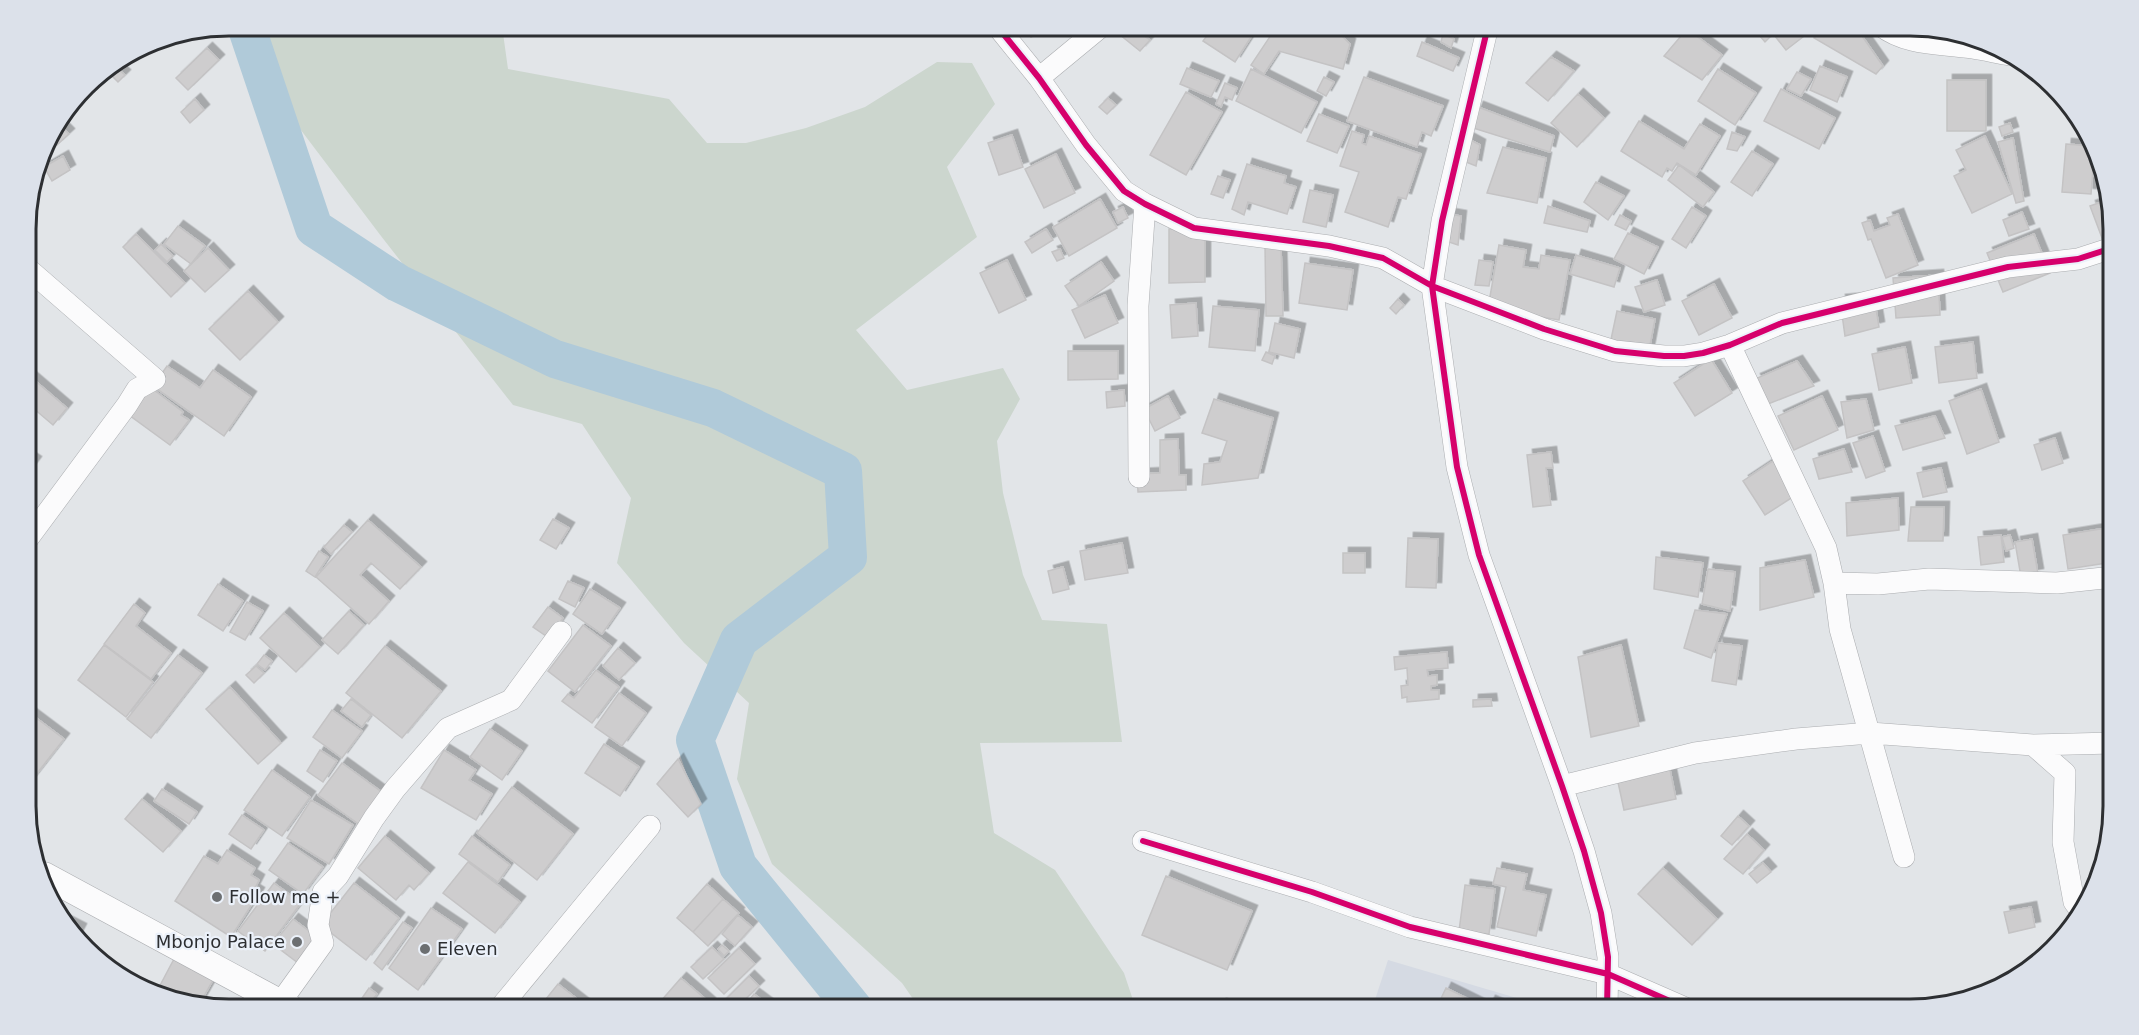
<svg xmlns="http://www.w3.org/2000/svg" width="2139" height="1035" viewBox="0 0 2139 1035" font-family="'DejaVu Sans',sans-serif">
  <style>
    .built { fill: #d5dae3 }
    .green { fill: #ccd6ce }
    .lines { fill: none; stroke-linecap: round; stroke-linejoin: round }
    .river { stroke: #b0cad9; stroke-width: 38 }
    .building { fill: #cecdce; stroke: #c4c3c4; stroke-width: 1.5; filter: url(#shadow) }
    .minor-casing { stroke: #abadb0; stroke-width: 22 }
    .tertiary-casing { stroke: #abadb0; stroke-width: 27 }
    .minor { stroke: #fbfbfc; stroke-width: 21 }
    .tertiary { stroke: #fbfbfc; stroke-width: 26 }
    .cycleway-casing { stroke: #ebf1fa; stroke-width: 10 }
    .cycleway { stroke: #d6006c; stroke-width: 6 }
    .poi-dot { fill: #6c6f72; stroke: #ebf1fa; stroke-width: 2 }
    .labels { text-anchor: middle; stroke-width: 4.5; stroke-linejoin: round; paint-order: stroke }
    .poi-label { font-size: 18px; fill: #2d2f32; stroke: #ebf1fa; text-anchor: start }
    .rim { fill: none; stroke: #2d2f32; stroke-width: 3 }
  </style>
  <defs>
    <filter id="shadow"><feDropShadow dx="5.5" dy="-5.5" stdDeviation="0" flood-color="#0004"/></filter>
  </defs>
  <rect width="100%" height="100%" fill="#e2e5e8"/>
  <path class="built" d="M1388 960 1554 1009H1372Z"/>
  <path class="green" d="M229 26H502L508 69 669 99 707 143H746L806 128 865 107 937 62 972 63 995 104 947 167 977 237 856 330 907 390 1003 368 1020 399 997 441 1003 493 1023 575 1042 620 1107 624 1122 742 980 743 994 833 1055 870 1124 973 1136 1009H920L902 983 772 864 737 779 749 703 684 643 617 563 631 498 582 424 513 405 381 236 223 27Z"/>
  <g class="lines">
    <path class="river" d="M246 26 314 228 398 283 555 359 713 408 843 471 848 557 739 640 695 740 738 866 854 1009"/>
  </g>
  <path class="building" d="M1026 26H1043L1045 31 1031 37Z
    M1109 26H1129L1150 40 1140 51Z
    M1140 26H1161L1152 36Z
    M1214 26H1234L1251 37 1235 62 1203 41Z
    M1277 26H1309L1323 29 1322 34 1341 35 1350 44 1343 69 1279 51 1264 74 1251 65Z
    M1755 26H1764L1772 35 1765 42 1753 28Z
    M1767 26H1817L1786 50Z
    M1829 26H1855L1883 66 1876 74 1814 38Z
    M1915 27 1947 34V36L1917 40Z
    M1687 29 1722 55 1702 80 1664 56Z
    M1443 34 1454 39 1451 48 1441 42Z
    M1422 42 1459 58 1453 71 1417 56Z
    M207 48 219 60 188 90 176 78Z
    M1551 57 1574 71 1548 101 1526 83Z
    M1820 66 1847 77 1837 102 1810 90Z
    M1187 68 1219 81 1211 97 1180 84Z
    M118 69 125 75 118 82 112 76Z
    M1251 69 1317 102 1301 133 1236 101Z
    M1718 69 1756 93 1735 125 1698 101Z
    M1797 72 1811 79 1801 96 1787 89Z
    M1324 77 1334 82 1326 96 1317 91Z
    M1364 77 1443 106 1431 136 1422 132 1417 147 1347 121Z
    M1947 80H1986V131H1947Z
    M1225 83 1237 88 1232 100 1225 97 1221 107 1216 104Z
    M1781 89 1835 118 1819 149 1764 121Z
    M1186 92 1222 112 1186 175 1150 155Z
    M1578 94 1604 118 1577 147 1551 123Z
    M1108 98 1116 105 1107 114 1099 107Z
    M195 99 204 110 190 123 181 112Z
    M1478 107 1554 136 1550 152 1470 127Z
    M1319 114 1349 126 1337 153 1307 141Z
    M1639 121 1684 149 1700 124 1720 136 1696 175 1677 163 1672 171 1667 168 1662 177 1621 151Z
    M58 123 69 134 57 145 49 136Z
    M2010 123 2013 132 2002 136 1999 127Z
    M1352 131 1364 135 1362 143 1366 145 1369 136 1421 154 1406 199 1398 197 1388 227 1345 212 1359 172 1340 166Z
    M1732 132 1745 137 1737 151 1727 149Z
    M1012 135 1023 167 999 175 988 143Z
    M1985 136 2012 194 1972 213 1954 176 1966 170 1956 150Z
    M1467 138 1480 145 1476 166 1461 160Z
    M2013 138 2024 201 2016 203 1998 142Z
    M2066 144 2091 146 2094 155 2091 194 2062 192Z
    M1503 147 1546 158 1537 203 1487 193Z
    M1752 151 1773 164 1752 196 1731 182Z
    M1056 154 1075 193 1044 208 1025 169Z
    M63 156 70 170 52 181 44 167Z
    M1247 164 1286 176 1284 183 1296 187 1287 214 1248 202 1244 215 1232 209Z
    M1679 165 1714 192 1703 207 1668 180Z
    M1218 176 1230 180 1223 198 1211 194Z
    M1596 182 1624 196 1608 220 1584 202Z
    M1310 190 1333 195 1326 227 1303 222Z
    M1100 199 1117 228 1069 256 1053 227Z
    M2110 199 2112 202 2111 262 2090 206Z
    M1548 206 1590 221 1587 232 1544 223Z
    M1123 207 1128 218 1118 223 1113 212Z
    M1692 207 1706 216 1686 248 1672 239Z
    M2022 212 2029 229 2009 236 2003 220Z
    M1449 214 1461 216 1458 245 1443 240Z
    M1898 214 1918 265 1886 278 1871 239 1868 240 1862 223 1870 220 1874 231 1890 225 1887 218Z
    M1620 215 1631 221 1626 230 1615 225Z
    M178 226 205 246 191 264 164 244Z
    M1046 229 1053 240 1032 253 1025 242Z
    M1169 229H1205V282L1169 283Z
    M1628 233 1658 247 1644 274 1614 259Z
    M136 234 185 283 171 297 123 247Z
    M2034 234 2050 273 2003 292 1987 253Z
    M161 244 173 256 167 262 155 250Z
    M1499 245 1526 250 1523 267 1539 269 1541 255 1570 260 1559 320 1488 308Z
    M1265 246 1281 247 1283 316H1266Z
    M208 248 229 270 205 292 184 271Z
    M1060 249 1064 258 1057 261 1052 252Z
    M1576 255 1620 268 1614 287 1570 274Z
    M1007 260 1026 300 999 313 980 273Z
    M1479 260 1493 262 1489 286 1475 285Z
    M1101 262 1114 281 1079 306 1065 286Z
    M1305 263 1353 270 1347 310 1299 303Z
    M1938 275 1940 315 1896 318 1893 278Z
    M1657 280 1665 305 1644 312 1635 287Z
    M1714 284 1732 318 1699 335 1682 301Z
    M248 291 278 322 240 360 209 329Z
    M1105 295 1118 323 1085 338 1072 310Z
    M1874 297 1879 327 1845 336 1840 300Z
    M1398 299 1404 305 1396 314 1390 308Z
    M1196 303 1198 336 1172 338 1170 305Z
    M1213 306 1259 310 1255 351 1209 347Z
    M1617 311 1655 319 1648 356 1609 349Z
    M1275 323 1300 329 1294 358 1269 352Z
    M1973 342 1977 378 1939 383 1935 347Z
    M1905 347 1912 383 1879 390 1872 354Z
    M1068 351H1118V379L1068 380Z
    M1266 352 1275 356 1272 364 1262 360Z
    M1711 359 1732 393 1695 416 1674 383Z
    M1797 361 1814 386 1768 404 1755 379Z
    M167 366 200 388 213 370 251 397 224 436 153 386Z
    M26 373 67 408 53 425 26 402Z
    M150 387 183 412 181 415 189 420 170 445 129 415Z
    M1981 389 1999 442 1967 454 1949 401Z
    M1124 390 1125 406 1107 408 1106 392Z
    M1168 396 1180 418 1155 431 1144 409Z
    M1822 396 1838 430 1794 450 1778 416Z
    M1214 399 1273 418 1258 478 1202 485 1204 464 1220 462 1227 441 1202 433Z
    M1866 399 1874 430 1847 438 1841 402Z
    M1935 416 1945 438 1903 450 1895 426Z
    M1873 436 1885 471 1866 478 1853 443Z
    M2055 438 2063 463 2042 470 2034 445Z
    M1178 439 1179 475H1186V490L1138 492 1137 474 1160 473V440Z
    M1844 449 1852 472 1819 479 1813 459Z
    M1551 452 1553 468H1546L1551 505 1533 507 1527 455Z
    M26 455 36 462 27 474Z
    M1773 461 1796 495 1765 515 1743 481Z
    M1941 468 1947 492 1923 497 1917 473Z
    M1898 498 1899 530 1847 536 1846 503Z
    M1911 507H1944L1943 541H1908Z
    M553 519 569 528 556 549 540 540Z
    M368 520 421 567 400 589 371 563 360 575 389 601 369 624 316 577Z
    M344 525 352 532 331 554 324 547Z
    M2113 527V562L2068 569 2063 535Z
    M2001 535 2004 562 1981 565 1978 537Z
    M2010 535 2014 548 2006 551 2002 537Z
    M1408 538 1438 539 1436 588 1406 587Z
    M2032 539 2038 574 2021 577 2015 542Z
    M1122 543 1128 573 1085 580 1080 551Z
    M319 551 328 557 315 577 306 571Z
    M1343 553H1365V573H1343Z
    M1656 557 1703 563 1698 597 1654 589Z
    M1805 560 1814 597 1760 610V568Z
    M1063 567 1069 589 1053 593 1048 571Z
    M1708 569 1735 572 1730 611 1702 604Z
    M568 581 584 588 575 607 559 599Z
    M218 584 243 601 223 631 198 615Z
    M590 589 620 608 602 634 573 614Z
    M247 602 263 611 245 640 230 632Z
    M134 604 145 613 136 626 171 653 151 679 104 644Z
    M548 607 563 618 549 638 533 627Z
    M1695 610 1727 614 1711 658 1684 648Z
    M349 611 364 625 338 654 322 640Z
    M284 613 320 647 296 672 260 638Z
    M583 625 611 646 575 692 548 671Z
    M1718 643 1742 646 1736 685 1712 681Z
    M104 645 153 682 126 717 78 680Z
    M1621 645 1639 726 1591 737 1578 657Z
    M385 646 441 691 402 738 346 693Z
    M618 648 635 663 619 680 603 666Z
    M1447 652 1448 668 1427 670 1428 676 1437 675V685L1431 686V690H1439V699L1407 702V697L1402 698 1401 686 1408 685 1407 668 1395 670 1394 657Z
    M178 655 202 673 151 738 127 719Z
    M264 655 272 661 265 670 257 664Z
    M256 666 264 673 254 683 246 675Z
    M596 670 619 687 592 723 562 701 568 694 574 698Z
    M230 687 281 743 258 764 206 709Z
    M619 693 646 713 622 746 595 727Z
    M351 699 371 715 362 727 341 711Z
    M1491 699 1492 706 1473 707V700Z
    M332 710 362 731 342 758 313 737Z
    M27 711 64 739 27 786Z
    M490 729 522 751 502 780 470 757Z
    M604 744 639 767 620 796 585 773Z
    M320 750 337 761 323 782 307 771Z
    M444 750 476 770 469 780 492 794 476 820 421 788Z
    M678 759 701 804 688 817 657 784Z
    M1668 760 1676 799 1624 810 1616 773Z
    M342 763 383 793 360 825 318 795Z
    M272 770 310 797 282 836 244 810Z
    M512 787 573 834 537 880 477 833Z
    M162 789 197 812 189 824 154 801Z
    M142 799 181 831 163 852 125 819Z
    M311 800 353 825 329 864 287 838Z
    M242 815 264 830 251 849 229 834Z
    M1738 816 1749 826 1732 845 1721 836Z
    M1747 834 1764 850 1743 874 1724 859Z
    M385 836 429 873 414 890 409 885 396 900 358 868Z
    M472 836 510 865 498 882 459 854Z
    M288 843 323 867 303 894 269 870Z
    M227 850 255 868 251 875 259 880 254 890 259 893 231 937 175 901 204 856 218 864Z
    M468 862 520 902 495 933 443 893Z
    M1763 863 1771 872 1757 883 1749 874Z
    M1497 868 1527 874 1523 890 1546 895 1536 936 1497 927 1506 887 1493 884Z
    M1663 868 1717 919 1692 945 1638 894Z
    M1166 876 1252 911 1227 970 1142 935Z
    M274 883 301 903 265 951 238 931Z
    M354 883 399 918 366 960 321 925Z
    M707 884 723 899 693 932 677 918Z
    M1465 885 1495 889 1489 934 1459 931Z
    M723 899 739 913 708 946 693 932Z
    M2031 907 2035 927 2009 933 2004 912Z
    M431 908 462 929 418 990 389 968Z
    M738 915 752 927 735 946 722 934Z
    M293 919 321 940 302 966 273 944Z
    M63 920 81 929 77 937 67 930Z
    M403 922 412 928 382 970 374 963Z
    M722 945 729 951 724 956 718 949Z
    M712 947 724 959 703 979 691 967Z
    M739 948 755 964 724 994 708 978Z
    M174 959 213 980 200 1003 156 993Z
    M749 976 759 986 735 1009H721L719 1006Z
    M681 978 710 1003 704 1009H654Z
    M558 984 585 1005 581 1009H538Z
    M369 988 377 994 368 1006 360 1001Z
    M1446 988 1483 1006 1481 1009H1436Z
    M754 994 774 1009H742Z
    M1490 1001 1509 1009H1486Z
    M1221 1004 1234 1009H1219Z"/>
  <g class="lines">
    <defs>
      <path id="minor" d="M997 26 1039 78 1086 145 1124 191 1145 204 1194 228 1329 246 1383 258 1432 286 1544 329 1615 351 1664 356H1684L1703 353 1730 345 1782 323 2008 267 2078 259 2112 248
        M1488 26 1442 221 1432 286 1457 467 1479 555 1562 786 1584 851 1601 913 1608 957 1607 1009
        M1881 26C1907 46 1941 43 1972 48 1985 50 1998 53 2010 55
        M1039 78 1102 26
        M26 267 155 379 137 389 127 405 27 540
        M1730 345 1826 548 1834 583 1840 629 1904 857
        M1139 477 1138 306 1145 204
        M1834 583 1878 584 1929 579 2057 583 2113 577
        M2033 745 2065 773 2063 842 2074 902 2080 910
        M1562 786 1695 753 1796 739 1870 733 2033 745 2113 743
        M1143 841 1312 892 1410 927 1608 974 1688 1009
        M280 1003 323 943 318 925 323 892 338 876 374 818 395 789 448 728 511 700 561 632
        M499 1009 650 826"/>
      <path id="tertiary" d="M44 875 292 1009"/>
    </defs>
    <use href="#minor" class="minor-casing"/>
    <use href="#tertiary" class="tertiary-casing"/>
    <use href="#minor" class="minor"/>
    <use href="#tertiary" class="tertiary"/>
    <defs>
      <path id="cycleway" d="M997 26 1039 78 1086 145 1124 191 1145 204 1194 228 1329 246 1383 258 1432 286 1544 329 1615 351 1664 356H1684L1703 353 1730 345 1782 323 2008 267 2078 259 2112 248
        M1488 26 1442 221 1432 286 1457 467 1479 555 1562 786 1584 851 1601 913 1608 957 1607 1009
        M1143 841 1312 892 1410 927 1608 974 1688 1009"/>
    </defs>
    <use href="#cycleway" class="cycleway-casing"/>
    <use href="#cycleway" class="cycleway"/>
  </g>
  <g class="poi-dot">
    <circle cx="217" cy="897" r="6"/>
    <circle cx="297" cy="942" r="6"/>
    <circle cx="425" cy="949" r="6"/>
  </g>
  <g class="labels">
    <g class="poi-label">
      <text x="229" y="903">Follow me +</text>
      <text x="285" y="948" text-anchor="end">Mbonjo Palace</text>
      <text x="437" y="955">Eleven</text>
    </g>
  </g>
  <path d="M0 0H2139V1035H0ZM229 36H1910A193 193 0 0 1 2103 229V806A193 193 0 0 1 1910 999H229A193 193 0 0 1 36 806V229A193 193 0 0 1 229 36Z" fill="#dce1ea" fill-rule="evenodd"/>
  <path class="rim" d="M229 36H1910A193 193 0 0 1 2103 229V806A193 193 0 0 1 1910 999H229A193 193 0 0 1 36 806V229A193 193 0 0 1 229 36Z"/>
</svg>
